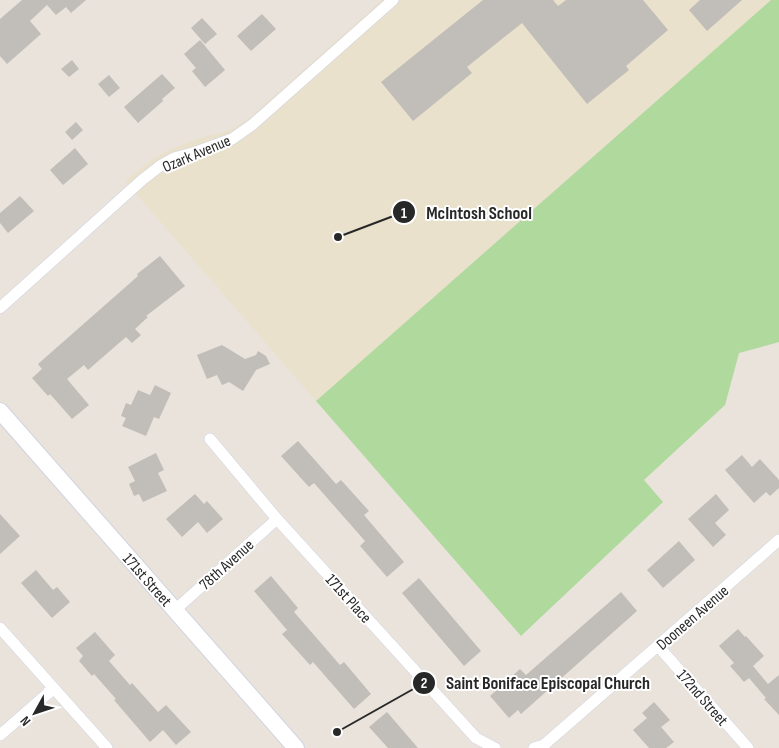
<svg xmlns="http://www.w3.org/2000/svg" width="779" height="748" viewBox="0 0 779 748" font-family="'Sofia Sans Condensed',sans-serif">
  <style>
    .education { fill: #e9e1cc }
    .green { fill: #b0d99e }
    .building { fill: #c1bdb8 }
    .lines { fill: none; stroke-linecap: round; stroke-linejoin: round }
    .street-casing { stroke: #d1d3df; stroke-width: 12 }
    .secondary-casing { stroke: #d1d3df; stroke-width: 18 }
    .street { stroke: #fff; stroke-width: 11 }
    .secondary { stroke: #fff; stroke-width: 16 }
    .labels { text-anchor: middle; stroke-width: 4; stroke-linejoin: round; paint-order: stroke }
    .street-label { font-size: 16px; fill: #282828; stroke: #fff }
    .leader { fill: none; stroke: #282828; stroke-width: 2 }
    .callout-dot { fill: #282828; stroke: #fff; stroke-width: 2 }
    .mark-label { font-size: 15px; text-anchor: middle; font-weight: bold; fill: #fff }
    .callout-label { font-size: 18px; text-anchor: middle; font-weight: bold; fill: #282828; stroke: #fff; stroke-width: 4; stroke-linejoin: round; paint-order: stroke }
  </style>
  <rect width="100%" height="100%" fill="#e9e3db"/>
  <path class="education" d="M382 0H771L316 401 125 181 151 160 171 149 194 140 230 130 250 117Z"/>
  <path class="green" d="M771 0H779V342L739 353 725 405 644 480 663 502 521 636 316 401Z"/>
  <path class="building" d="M22 0H86L71 13 66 7 56 15 47 5 30 21 41 34 7 64 0 56V19Z
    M483 0H553L558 6 566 0H643L668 30 626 66 629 70 587 104 522 23 467 67 472 73 413 121 381 82Z
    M700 0H742L707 31 689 10Z
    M262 14 276 29 251 51 237 36Z
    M202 18 217 34 205 44 191 28Z
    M200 40 225 70 205 87 192 71 196 68 184 54Z
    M72 60 79 69 69 77 61 69Z
    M162 74 175 88 162 99 163 101 138 123 124 107Z
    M109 75 120 88 109 97 98 84Z
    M76 122 83 130 72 140 65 132Z
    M75 148 88 164 63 185 50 170Z
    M20 196 34 211 8 233 0 223V213Z
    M160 256 185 286 146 316 148 317 135 329 141 335 132 343 126 337 88 370 84 365 67 379 89 405 72 419 50 394 48 396 32 378 42 369 38 364 138 276 137 274Z
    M222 345 245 359 256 355 258 351 266 356 270 364 256 370 243 391 229 382 222 385 217 375 207 379 197 355Z
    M155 385 171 393 159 419 154 417 146 436 122 426 126 418 121 416 126 403 131 405 138 390 150 395Z
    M298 441 336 484 341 480 369 511 364 515 404 562 387 577 360 546 365 541 314 483 309 487 281 456Z
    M156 453 164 470 158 473 167 491 143 502 139 494 134 496 129 484 135 481 128 467Z
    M742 455 752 467 760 459 779 480V488L770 496 766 492 754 503 725 470Z
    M195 494 204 504 207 501 223 519 207 533 198 522 182 537 166 519Z
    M716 494 729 510 715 523 726 535 713 547 688 519Z
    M0 514 20 536 0 554Z
    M679 541 695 560 663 588 647 570Z
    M36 570 53 590 57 587 70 602 52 618 21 583Z
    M271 576 298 608 294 612 340 665 344 662 371 694 354 709 313 662 310 665 282 634 287 630 254 591Z
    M419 578 481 651 464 666 402 593Z
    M621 592 637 611 521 714 518 710 509 718 490 696 520 669 526 675Z
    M738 629 745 637 746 636 764 656 753 666 768 684 779 675V715L764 699 766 698 749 678 744 682 730 666 734 663 719 646Z
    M95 632 115 655 109 661 130 685 132 683 158 712 166 705 191 732 176 745 163 730 150 742 114 700 116 699 94 674 92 676 79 661 83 656 76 648Z
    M654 702 670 720 661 727 674 742 666 748H649L633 730 647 718 642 713Z
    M387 712 418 748H388L369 727Z"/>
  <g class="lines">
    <defs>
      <path id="street" d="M0 308 142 180 160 166 174 158 196 152 232 139 252 125 393 0
        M210 439 277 519 476 738 495 748
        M175 610 277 519
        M0 628 107 748
        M658 646 748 748
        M0 735 53 689
        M534 748 544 745 779 540"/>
      <g id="secondary">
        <path id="s1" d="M0 411 296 748"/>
      </g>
    </defs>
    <use href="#street" class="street-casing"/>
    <use href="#secondary" class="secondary-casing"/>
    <use href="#street" class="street"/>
    <use href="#secondary" class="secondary"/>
  </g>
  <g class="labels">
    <g class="street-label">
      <text transform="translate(196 153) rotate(-23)" y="6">Ozark Avenue</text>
      <text transform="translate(226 564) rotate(-42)" y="6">78th Avenue</text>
      <text dy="6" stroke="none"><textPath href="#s1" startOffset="224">171st Street</textPath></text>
      <text transform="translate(349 598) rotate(48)" y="6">171st Place</text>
      <text transform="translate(692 617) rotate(-41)" y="6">Dooneen Avenue</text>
      <text transform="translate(703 697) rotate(49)" y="6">172nd Street</text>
    </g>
  </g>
  <path class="leader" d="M338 237L404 212M337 732L424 683"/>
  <g class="callout-dot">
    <circle cx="338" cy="237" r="5"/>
    <circle cx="337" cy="732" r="5"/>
    <circle cx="404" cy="212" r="12"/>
    <circle cx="424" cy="683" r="12"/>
  </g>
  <g class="mark-label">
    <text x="404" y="218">1</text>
    <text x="424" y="688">2</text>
  </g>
  <g class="callout-label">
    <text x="479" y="219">McIntosh School</text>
    <text x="548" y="689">Saint Boniface Episcopal Church</text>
  </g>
  <g transform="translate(35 713) rotate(230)" stroke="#ffffff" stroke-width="4" paint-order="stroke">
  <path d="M0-4L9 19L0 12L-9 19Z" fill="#282828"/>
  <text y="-8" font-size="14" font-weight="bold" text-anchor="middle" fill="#282828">N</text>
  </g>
</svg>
